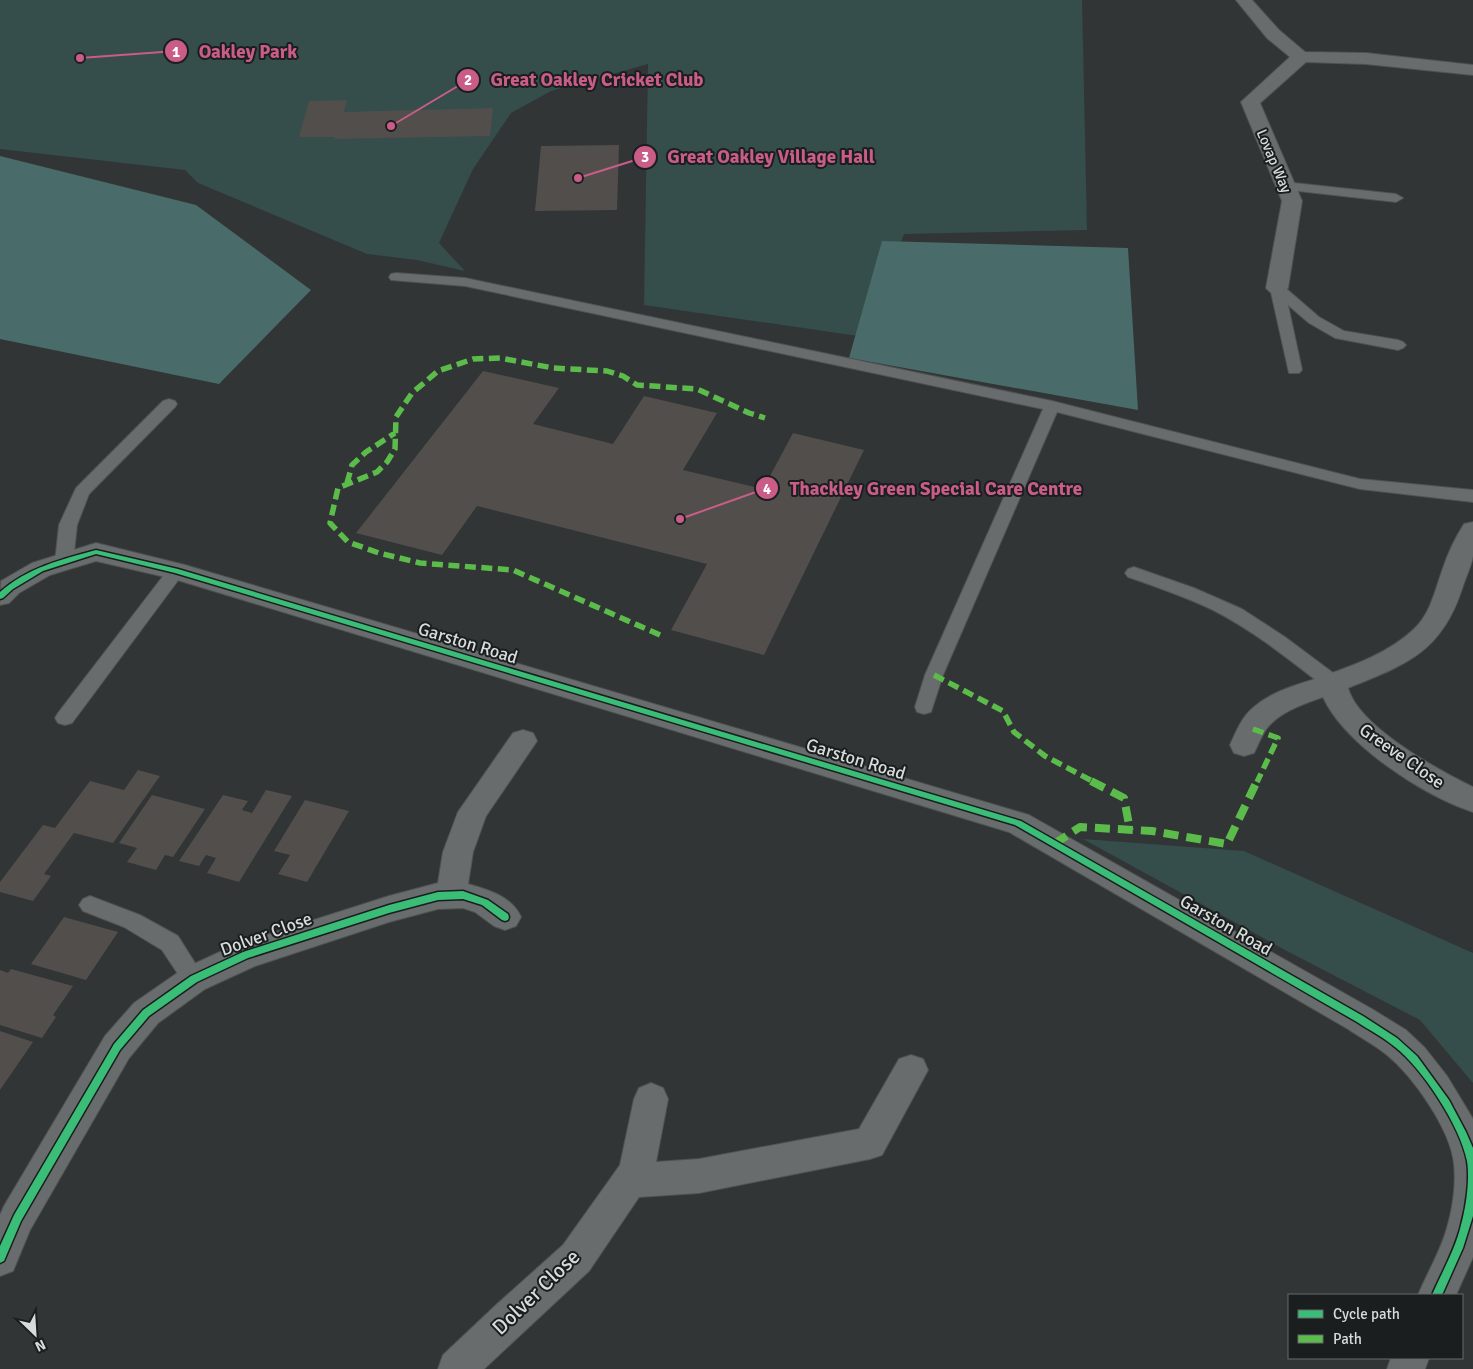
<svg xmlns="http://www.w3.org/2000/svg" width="1473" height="1369" viewBox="0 0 1473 1369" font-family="Signika,sans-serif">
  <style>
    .green { fill: #354d4b }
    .forest { fill: #496b69 }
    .building { fill: #514e4c }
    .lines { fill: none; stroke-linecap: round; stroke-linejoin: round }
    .service-casing { stroke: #4f5252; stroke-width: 2 }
    .minor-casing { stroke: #4f5252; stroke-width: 2 }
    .service { fill: #696c6c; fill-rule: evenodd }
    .minor { fill: #696c6c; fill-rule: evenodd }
    .quiet-far1 { stroke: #5cbc4b; stroke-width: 5.5; stroke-dasharray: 11 5.5; stroke-linecap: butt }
    .quiet { stroke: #5cbc4b; stroke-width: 8; stroke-dasharray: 15 8; stroke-linecap: butt }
    .cycleway-casing { stroke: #1a1e1e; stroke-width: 3 }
    .cycleway { fill: #3abd76; fill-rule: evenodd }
    .labels { text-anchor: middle; stroke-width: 4; stroke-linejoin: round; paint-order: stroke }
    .far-street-label { font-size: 15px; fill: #d7dcdb; stroke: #1a1e1e }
    .street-label { font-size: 18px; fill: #d7dcdb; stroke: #1a1e1e }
    .near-street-label { font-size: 21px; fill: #d7dcdb; stroke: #1a1e1e }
    .leader { fill: none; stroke: #c95d88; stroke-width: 2 }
    .callout-dot { fill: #c95d88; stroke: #1a1e1e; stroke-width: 2 }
    .mark-label { font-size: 15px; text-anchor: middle; font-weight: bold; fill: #fff }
    .callout-label { font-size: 19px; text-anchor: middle; font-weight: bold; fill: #c95d88; stroke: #1a1e1e; stroke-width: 4; stroke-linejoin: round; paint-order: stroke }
  </style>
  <rect width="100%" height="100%" fill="#313535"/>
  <path class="green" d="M0 0H1082L1087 230 904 234 865 337 644 305 648 64 551 91 511 113 473 169 439 243 465 271 417 260 367 254 198 183 185 170 0 149Z
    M1083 839 1244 851 1473 953V1083L1420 1020 1285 950Z"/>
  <path class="forest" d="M0 156 196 205 311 290 219 384 0 339Z
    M882 241 1128 248 1138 410 849 358Z"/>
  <path class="building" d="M347 100 344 112 493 108 490 136 334 139 335 137H299L309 101Z
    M619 145 617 210 535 211 541 146Z
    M483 371 559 388 533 424 613 444 644 396 717 413 683 470 763 489 793 433 864 450 764 655 671 630 707 564 477 506 442 555 356 533Z
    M138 770 160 776 113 843 74 833 44 874 51 876 33 901 0 892V882L43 825 55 828 90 781 124 790Z
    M266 790 292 796 239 882 207 873 216 858 206 855 199 866 179 861 223 795 248 801 242 810 252 813Z
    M152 795 205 809 173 857 165 855 156 870 127 862 137 848 119 843Z
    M305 800 349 811 307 882 278 874 290 855 274 851Z
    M64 917 118 932 86 980 31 964Z
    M11 969 73 986 53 1015 56 1017 42 1038 0 1025V970L8 973Z
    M0 1031 33 1042 0 1090Z"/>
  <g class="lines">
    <defs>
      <path id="service" d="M1285 182 1396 194 1403 198 1396 202 1280 189 1278 186Z
        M396 273 465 278 1052 401 1360 479 1473 490V502L1360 489 1057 412 943 675 931 712 924 714 917 712 915 707 925 675 1043 409 465 286 391 280 389 277 391 274Z
        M1277 284 1282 285 1319 317 1344 331 1398 340 1403 342 1406 345 1403 348 1398 350 1335 338 1309 323 1288 305 1302 370 1299 373H1289L1270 288 1272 285Z
        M169 399 175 401 177 404 175 407 89 494 77 525 73 562 70 566 64 568 58 566 55 562 59 525 76 488 163 401Z
        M176 565 182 567 185 571 182 575 72 723 65 725 58 723 55 718 58 713 170 567Z
        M1134 567 1194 588 1242 609 1285 637 1340 678 1342 683 1340 688 1333 690 1326 688C1290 660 1254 631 1213 610 1186 597 1157 587 1128 577L1125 573 1128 569Z
        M90 896 140 915 178 936 205 979 202 986 194 989 186 986 162 950 124 927 83 911 79 905 83 899Z"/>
      <path id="minor" d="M1236 0H1252L1279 30 1305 52 1366 53 1473 65V75L1366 64 1306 62 1260 103 1302 201 1288 288 1284 292 1277 294 1270 292 1266 288 1282 201 1241 102 1290 57 1267 38Z
        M1473 522C1473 532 1473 546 1473 556 1471 567 1465 579 1462 589 1441 653 1405 665 1348 688 1359 727 1438 770 1473 787V812C1424 796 1345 745 1323 697 1304 704 1281 711 1267 728 1262 735 1258 745 1254 753L1244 756 1234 753 1230 745C1236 732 1242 716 1254 707 1270 693 1292 686 1312 680 1346 668 1387 655 1414 629 1431 613 1435 590 1443 568 1448 553 1455 538 1464 524Z
        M96 543 185 565 1029 815 1372 1009 1406 1030 1425 1048 1447 1076 1473 1119V1257L1456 1295H1418C1428 1271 1442 1249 1448 1224 1453 1206 1456 1183 1454 1164 1451 1130 1413 1076 1387 1055 1375 1045 1361 1038 1348 1029L1009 832 174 579 96 561 50 575 19 593 9 603 0 605 1 581 32 563Z
        M523 730 533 733 537 741 486 816 473 852 468 884C489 890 511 896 521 917L516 926 505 930 494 926 475 912 463 908 438 909 389 922 255 966 205 989 158 1023 129 1058 30 1230 13 1271 0 1276V1215L4 1206 105 1036 134 1003 183 969 235 945 389 896 438 883 443 852 458 812 513 733Z
        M911 1055 923 1059 928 1070 882 1155 870 1159 699 1193 639 1197 589 1271 484 1369H438L443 1355 496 1305 563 1245 620 1165 634 1099 639 1088 651 1083 663 1088 668 1099 656 1162 699 1159 859 1129 899 1059Z
        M1391 1358H1429L1425 1369H1387Z"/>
    </defs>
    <use href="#service" class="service-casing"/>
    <use href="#minor" class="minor-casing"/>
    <use href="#service" class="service"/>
    <use href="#minor" class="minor"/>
    <path class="quiet-far1" d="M347 483 352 465 366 452 395 433
      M660 635 513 570 420 563 379 553 348 542 330 523 338 488 377 472 387 462 395 449 396 417 412 393 438 371 473 359 500 358 553 368 607 371 623 376 637 385 697 389 749 413 765 418
      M934 675 1003 711 1014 732 1045 756 1094 782
      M1253 729 1278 738 1257 782"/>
    <path class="quiet" d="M1091 781 1124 798 1130 830
      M1054 844 1080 827 1152 831 1227 844 1257 781"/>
    <defs>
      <path id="cycleway" d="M96 550 178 569 1021 821 1363 1016 1397 1038 1417 1056 1449 1100 1466 1132 1473 1148V1216L1463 1248 1442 1295H1432C1442 1272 1455 1250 1461 1225 1466 1207 1470 1180 1467 1161 1460 1126 1423 1069 1395 1047 1383 1037 1369 1030 1357 1022L1015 825 175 573 96 554 43 571 13 589 3 598 0 599V592C27 568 62 559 96 550Z
        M463 891 488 900 508 914 509 917 508 920 505 921 502 920 482 905 463 899 438 900 389 913 248 958 197 982 149 1016 120 1050 21 1221 4 1261 0 1263V1246L14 1215 114 1044 143 1010 191 976 243 952 389 905 438 892Z"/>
    </defs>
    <use href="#cycleway" class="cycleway-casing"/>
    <use href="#cycleway" class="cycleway"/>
  </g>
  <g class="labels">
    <g class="far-street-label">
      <text transform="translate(1274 161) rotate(67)" y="5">Lovap Way</text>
    </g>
    <g class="street-label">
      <text transform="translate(468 643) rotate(17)" y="6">Garston Road</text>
      <text transform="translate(1402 756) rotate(35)" y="6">Greeve Close</text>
      <text transform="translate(856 759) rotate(17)" y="6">Garston Road</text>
      <text transform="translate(1226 925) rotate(30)" y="6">Garston Road</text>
      <text transform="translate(266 934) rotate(-20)" y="6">Dolver Close</text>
    </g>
    <g class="near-street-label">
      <text transform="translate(536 1292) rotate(-44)" y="7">Dolver Close</text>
    </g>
  </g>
  <path class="leader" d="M80 58L176 51M391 126L468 80M578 178L645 157M680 519L767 488"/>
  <g class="callout-dot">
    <circle cx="80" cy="58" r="5"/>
    <circle cx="391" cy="126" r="5"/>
    <circle cx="578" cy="178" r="5"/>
    <circle cx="680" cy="519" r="5"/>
    <circle cx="176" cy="51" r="12"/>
    <circle cx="468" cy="80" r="12"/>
    <circle cx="645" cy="157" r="12"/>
    <circle cx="767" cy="488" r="12"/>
  </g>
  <g class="mark-label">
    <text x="176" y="57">1</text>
    <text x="468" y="85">2</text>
    <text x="645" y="162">3</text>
    <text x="767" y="494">4</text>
  </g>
  <g class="callout-label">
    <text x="248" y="58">Oakley Park</text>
    <text x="597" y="86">Great Oakley Cricket Club</text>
    <text x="771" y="163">Great Oakley Village Hall</text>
    <text x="936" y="495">Thackley Green Special Care Centre</text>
  </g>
  <rect x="1288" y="1294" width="175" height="65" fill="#1a1e1e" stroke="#666a6a"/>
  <rect x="1298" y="1310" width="25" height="8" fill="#3abd76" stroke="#666a6a"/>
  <text x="1333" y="1319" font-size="15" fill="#d7dcdb">Cycle path</text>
  <rect x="1298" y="1335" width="25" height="8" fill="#5cbc4b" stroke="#666a6a"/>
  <text x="1333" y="1344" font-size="15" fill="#d7dcdb">Path</text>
  <g transform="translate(35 1334) rotate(155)" stroke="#1a1e1e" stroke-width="4" paint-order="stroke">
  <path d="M0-4L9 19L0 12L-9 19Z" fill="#d7dcdb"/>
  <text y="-8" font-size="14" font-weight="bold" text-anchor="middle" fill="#d7dcdb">N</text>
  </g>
</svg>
